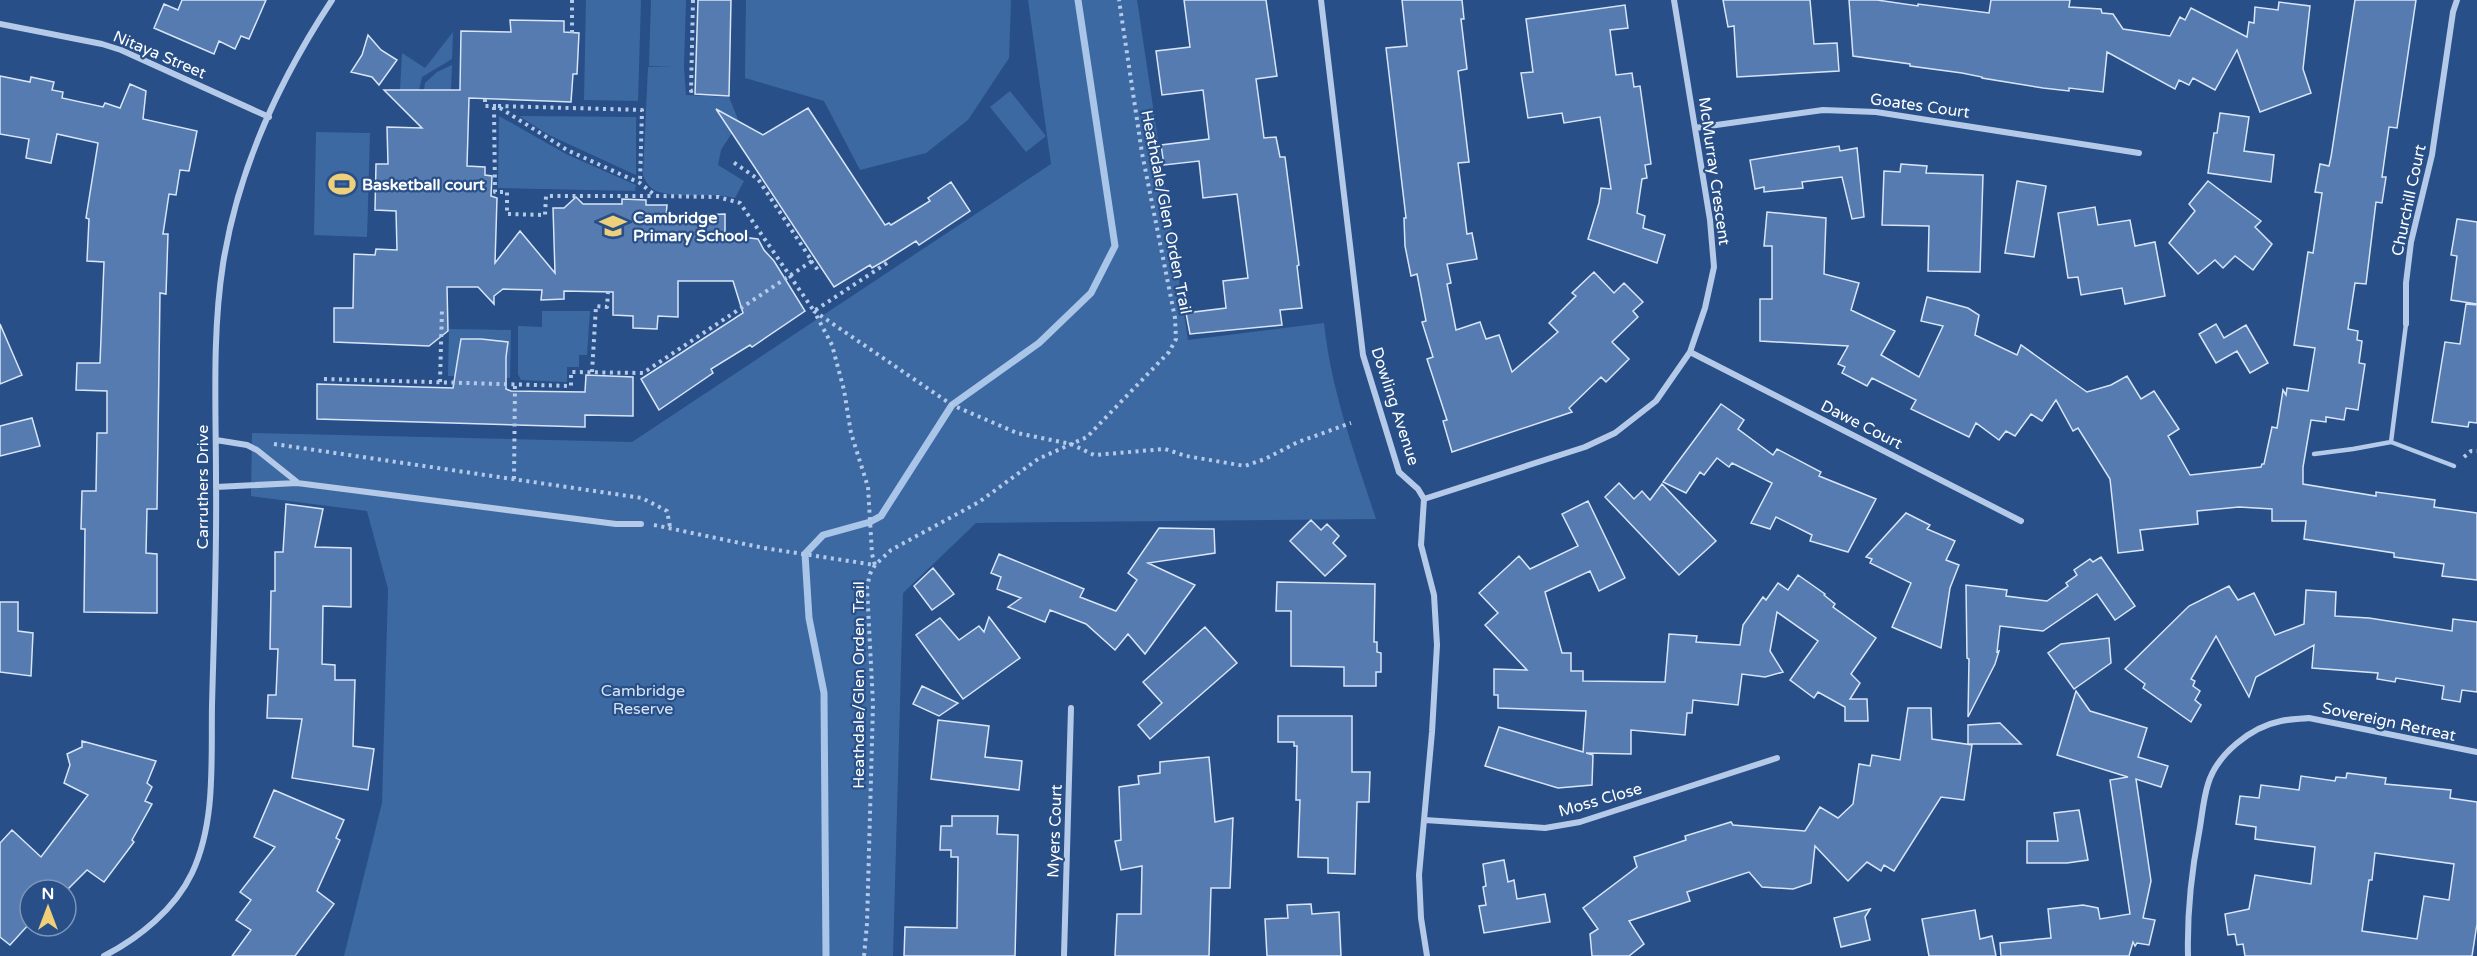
<svg xmlns="http://www.w3.org/2000/svg" width="2477" height="956" viewBox="0 0 2477 956" font-family="'Varela Round',sans-serif">
  <style>
    .green { fill: #3d69a3 }
    .lines { fill: none; stroke-linecap: round; stroke-linejoin: round }
    .stream { stroke: #a9c5e8; stroke-width: 7 }
    .building { fill: #557bb0; stroke: #d8e5f6; stroke-width: 1.5; fill-rule: evenodd }
    .path { stroke: #b4cae8; stroke-width: 4; stroke-dasharray: 3 4.5; stroke-linecap: butt }
    .service { stroke: #b4cae8; stroke-width: 4.5 }
    .minor { stroke: #b4cae8; stroke-width: 6 }
    .labels { text-anchor: middle; stroke-width: 4.5; stroke-linejoin: round; paint-order: stroke }
    .street-label { font-size: 16px; fill: #fff; stroke: #284f87 }
    .poi-label { font-size: 16px; font-weight: bold; fill: #fff; stroke: #284f87; text-anchor: start }
    .park-label { font-size: 16px; fill: #d8e5f6; stroke: #284f87 }
  </style>
  <rect width="100%" height="100%" fill="#284f87"/>
  <path class="green" d="M586 0H641L638 101 584 100Z
    M651 0H686L684 67 686 95 729 97 739 122 721 150 718 165 744 181 735 198C710 192 682 199 659 192 651 190 646 183 643 175L648 67H674L649 66Z
    M746 0H1011L1009 58 968 120 926 153 860 170 824 101 745 78Z
    M1028 0H1137L1188 340 1324 323C1331 391 1355 454 1376 519L976 523 903 593 893 956H344L382 803 388 589 367 511 251 496 252 433 632 442 1051 164Z
    M453 32 452 59 422 77 419 90H400L402 53 425 68Z
    M452 65 451 90H424L425 83 437 72Z
    M1010 91 1046 136 1026 152 990 107Z
    M499 116 566 154 636 185 635 191 498 188Z
    M519 116 636 117V175L549 135Z
    M316 132 370 133 367 237 314 235Z
    M542 311H590L587 355H579V367H567V382L521 380 518 374V326L542 327Z
    M449 329 511 330 510 378 448 376Z"/>
  <g class="lines">
    <path class="stream" d="M826 956 824 693 809 618 805 554 823 535 870 522 881 516 952 405 1039 343 1091 293 1115 246 1078 0"/>
  </g>
  <path class="building" d="M182 0H266L249 39 241 36 235 49 219 41 214 54 154 28 164 4 178 10Z
    M698 0H731L729 96 695 94Z
    M1184 0H1266L1277 76 1256 79 1264 138 1276 137 1280 157H1285L1299 265 1297 266 1302 308 1280 310 1282 325 1190 334 1186 313 1226 308 1223 281 1248 278 1237 194 1203 198 1199 161 1164 165 1161 145 1209 139 1203 90 1162 95 1156 51 1190 47Z
    M1402 0H1462L1464 19H1461L1467 69 1458 71 1469 162 1458 163 1467 234 1472 233 1477 259 1447 264 1451 283 1447 284 1456 330 1480 322 1486 339 1499 335 1512 372 1558 332 1549 323 1576 296 1572 293 1594 272 1614 293 1624 283 1643 302 1633 311 1638 317 1612 342 1629 359 1606 382 1601 377 1569 408 1572 412 1452 452 1443 421 1447 420 1427 359 1433 357 1422 322 1426 321 1417 274 1411 276 1405 246 1404 218H1406L1386 48 1407 46Z
    M1723 0H1810L1814 44 1837 43 1839 71 1737 77 1734 26 1728 27Z
    M1849 0H1877L1918 6V4L1989 13 1991 0H2070L2069 7 2101 9 2102 13 2113 14 2123 29 2170 36 2180 17 2185 20 2191 8 2247 37 2249 22 2254 23 2255 7 2278 10 2279 2 2310 6 2303 69 2311 93 2260 112 2237 50 2215 90 2193 78 2189 85 2179 80 2175 89 2107 52 2103 92 2069 88V91L2043 88 1982 78V77L1962 73 1910 66V64L1853 56Z
    M2355 0H2416L2397 128 2389 127 2382 177H2386L2382 203 2376 202 2366 284 2355 283 2348 329 2358 331 2357 340 2362 341 2359 363 2365 364 2358 410 2346 408 2344 420 2326 417V422L2311 420 2303 467V484L2376 496V492L2435 500 2434 507 2477 513V580L2442 576 2444 564 2394 557V553L2304 539 2306 521H2272V509L2239 507 2197 511 2198 524 2140 530 2143 550 2118 553 2110 479 2078 428 2073 431 2056 400 2042 421 2031 414 2015 436 2006 431 1999 440 1976 423 1969 437 1911 409 1916 400 1872 378 1867 386 1842 373 1845 367 1838 364 1848 346 1760 341V299H1772V246H1764L1767 212 1826 218 1824 274 1859 283 1851 310 1895 331 1881 355 1919 377 1943 326 1921 321 1927 297 1968 308 1979 315 1975 335 2017 355 2021 345 2087 392 2111 385 2127 376 2141 399 2154 391 2179 429 2168 436 2190 475 2261 467 2262 464H2264L2272 427 2277 428 2283 390 2286 395 2287 388 2308 391 2315 348 2294 345 2308 252 2313 253 2322 193 2315 192 2320 164 2329 166 2331 157Z
    M1625 5 1628 28 1610 30 1616 75 1632 73 1634 87 1640 86 1651 164 1645 165 1647 178 1642 179 1637 213 1645 216 1643 228 1665 235 1657 263 1588 239 1599 203 1601 188 1611 189 1600 117 1564 123 1562 113 1528 118 1521 73 1533 72 1526 19Z
    M510 20 564 21V32L579 33 577 74H573L571 102 469 98 467 166 485 167V175L492 176 491 196 497 198 495 263 520 231 555 273 553 208H564L576 197 583 204H622V199L646 200V205H667L666 216 725 214V235L758 239 764 250 774 261 805 311 752 347 750 345 711 369 713 373 659 410 641 379 743 313 733 281H678V317L658 316 657 329 633 328V316L613 315V292L564 291V299L541 300 542 290 503 289 494 296V304L478 287H447L448 331 429 346 334 342V308H353L354 254 375 255 376 249 397 250 396 211 375 210 376 164H388L387 127 422 128 384 90H460L461 31 511 32Z
    M368 35 381 50 397 60 379 85 372 77 351 72 362 55Z
    M0 76 30 82 31 77 54 82 52 90 63 92 62 98 103 107 105 103 120 108 130 84 146 91 143 119 197 131 189 171 180 170 176 195 169 194 163 234H168L166 294 160 293 157 509H147L146 553 157 554V613L84 612 85 529H81L82 491H96L97 433H107V391L76 390 77 363H100L104 262 87 261 89 219 86 218 98 143 57 134 51 163 26 158 29 139 0 134Z
    M808 108 885 225 889 223 891 225 930 201 928 198 951 182 970 211 919 245 916 241 886 260 872 268 870 265 834 287 716 109 763 135Z
    M2220 113 2249 117 2244 151 2274 155 2271 182 2208 173 2214 133H2217Z
    M1839 146 1840 151 1857 148 1864 217 1852 219 1842 177 1802 182 1803 188 1764 192V187L1755 189 1750 160Z
    M1901 164 1927 166 1926 173 1983 175 1980 272 1928 271 1929 226 1882 225 1884 171 1900 172Z
    M2017 181 2046 186 2034 257 2005 253Z
    M2208 181 2261 221 2255 227 2272 244 2253 270 2235 256 2223 268 2215 260 2198 274 2169 243 2195 211 2189 204Z
    M2095 207 2098 225 2130 220 2135 246 2155 242 2165 296 2125 304 2122 288 2081 295 2078 277 2068 278 2058 213Z
    M2457 219 2477 222V304L2451 300 2457 256 2451 255Z
    M2466 304 2477 305V423L2469 422 2468 427 2432 422 2445 342 2460 344Z
    M0 324 22 375 0 384Z
    M2216 324 2224 338 2246 325 2268 363 2250 373 2237 351 2216 363 2199 334Z
    M461 339H481L508 342 506 357V389L511 391 585 392 586 375 633 377V416L585 415V427L317 419V384L453 388Z
    M1721 404 1744 420 1738 429 1773 455 1777 449 1821 472 1819 476 1876 499 1848 552 1810 541 1812 535 1776 517 1770 529 1751 523 1772 483 1732 463 1729 467 1717 458 1704 475 1700 472 1686 493 1663 482Z
    M32 418 40 446 0 456V426Z
    M1619 483 1634 499 1642 491 1650 500 1662 484 1716 541 1679 575 1605 497Z
    M1588 501 1625 578 1599 591 1590 571 1545 592 1562 653H1571V671H1583V681L1665 682 1669 634 1697 636 1696 642 1740 645 1743 625 1763 597 1766 600 1778 583 1788 590 1798 575 1825 594 1824 595 1835 604 1833 607 1876 638 1851 674 1860 683 1850 699H1867L1868 721H1845V707L1818 692 1814 698 1790 680 1818 641 1777 612 1770 651 1783 672 1765 677 1742 674 1738 705 1693 700 1692 713H1687L1685 735 1631 730V754L1586 753 1593 755 1592 785 1558 788 1485 766 1499 727 1583 752 1586 711 1498 708V695H1494V669L1527 670 1485 625 1498 613 1479 593 1519 556 1530 569 1578 546 1562 514Z
    M286 504 323 509 315 547 351 548V607L323 606 322 664 335 665V680H355L353 746 374 749 368 790 292 778 302 719 267 718 268 695H276L278 649H270L271 591H275V552H283Z
    M1906 513 1930 525 1927 529 1955 541 1946 560 1959 565 1950 588 1941 648 1892 627 1911 583 1870 563 1872 559 1866 557Z
    M1311 520 1321 530 1327 524 1339 536 1333 543 1346 556 1325 576 1290 541Z
    M1159 528 1214 529 1215 553 1148 563 1195 585 1145 654 1128 634 1115 650 1086 624 1050 610 1045 622 1008 607 1021 598 997 589 1001 577 991 573 999 554 1084 589 1080 597 1116 611 1137 580 1128 573Z
    M2101 557 2135 606 2115 620 2097 594 2043 631 2000 626 1997 652 1999 651 1995 664 1968 717 1969 659 1967 658 1966 585 2007 590 2006 596 2047 601 2068 586 2066 583 2077 575 2074 570 2090 559 2093 562Z
    M933 568 954 594 932 610 914 586Z
    M1277 582 1375 584 1374 642H1377V652L1381 653V672H1376V686H1344V667L1291 666V611H1276Z
    M2229 586 2238 600 2254 593 2275 635 2304 624 2306 590 2336 592 2335 616 2369 618 2452 631 2453 619 2477 622V692L2462 690 2460 702 2442 699 2444 686 2396 678 2395 682 2377 679 2378 673 2312 668 2314 645 2256 677 2249 697 2216 636 2191 679 2195 681 2193 686 2200 691 2195 700 2201 705 2191 722 2143 688 2145 684 2125 669 2189 606Z
    M0 602H18V631L33 633 31 676 0 672Z
    M989 617 1020 658 963 699 916 635 940 618 959 640 979 626 984 632Z
    M1205 627 1237 663 1150 739 1138 725 1162 703 1143 682Z
    M2109 638 2111 663 2074 689 2048 653 2061 644Z
    M922 686 958 703 939 716 913 704Z
    M2076 691 2090 711 2147 728 2138 757 2168 766 2161 787 2136 779 2151 881 2143 918 2155 920 2149 945 2137 943 2135 946 2133 942 2129 956H2001L2000 943 2051 938 2048 909 2083 905 2098 908 2100 919 2130 914 2110 780 2128 777 2057 755Z
    M1908 708H1931L1932 739 1972 745 1964 800 1941 797 1894 871 1884 865 1881 871 1867 862 1848 881 1815 846 1811 883 1793 889 1762 887 1749 872 1687 892 1690 901 1629 921 1644 944 1629 956H1592L1590 934 1598 929 1583 908 1637 867 1634 857 1686 840 1685 836 1731 822 1733 825 1805 831 1820 807 1838 818 1853 804 1859 764 1870 766 1872 755 1900 760Z
    M1278 716H1352V772H1370L1369 802H1357L1355 874 1328 873V858L1298 857 1300 800H1296L1297 746H1294V742H1278Z
    M938 720 989 726 985 757 1022 761 1019 790 931 779Z
    M2000 723 2021 744H1968V725Z
    M82 741 156 761 147 783 152 787 145 801 152 804 132 840 134 842 104 882 87 870 67 890H30V923L10 945 0 937V843L12 830 41 857 88 795 64 783 70 765 67 754 82 747Z
    M1209 757 1215 822 1233 818 1230 888H1211L1209 956H1115L1117 914H1141L1142 866 1121 870 1115 841 1121 840 1119 787 1139 784 1138 776 1160 773V762Z
    M2347 773 2386 778 2385 784 2451 790 2450 798 2477 802V924L2472 956H2245L2243 944 2237 945 2235 934 2228 935 2225 914 2249 909 2255 875 2311 884 2315 847 2255 839 2256 827 2236 824 2240 796 2259 798 2261 785 2299 790 2301 776 2335 781 2336 777 2346 778ZM2375 853 2454 864 2449 900 2424 896 2417 939 2362 931 2369 880H2372Z
    M274 790 344 820 336 838 340 840 317 891 334 904 295 956H232L251 930 236 920 251 900 240 892 275 847 254 837Z
    M2079 810 2088 860 2067 863H2027V841H2058L2054 813Z
    M952 816H998L997 834 1018 835 1015 956H904L905 927 957 928 958 857H951V850H940L941 826H952Z
    M1504 860 1508 882 1514 880 1517 899 1545 894 1550 922 1484 933 1479 906 1486 905 1483 887 1486 886 1483 864Z
    M1311 904 1312 914 1339 912 1341 956H1267L1265 919 1288 918 1287 905Z
    M1870 909 1865 917 1870 940 1841 947 1834 918Z
    M1975 910 1980 939 1992 936 1996 956H1929L1922 919Z"/>
  <g class="lines">
    <path class="path" d="M572 0V33
      M693 0 691 91 695 90
      M485 99V106H497L567 150 640 183 656 196 718 197 740 203 814 311 887 263 886 260
      M498 106 642 110 640 183
      M494 107 495 192H507V214L545 215 546 196H655
      M811 261 818 270
      M814 311 952 405 1017 433 1071 444 1094 455 1165 449 1186 456 1245 466 1265 459 1298 442 1351 423
      M592 372 596 306 607 307 608 292
      M324 379 571 386V372L643 373 812 261 758 179 733 162
      M440 382 442 308
      M274 444 642 498 667 511 670 527
      M2464 457 2471 451H2477
      M514 479 515 384
      M654 525 764 548 875 565 872 554 868 487 851 433 844 390 832 345 814 311
      M864 956 867 924 873 704 867 587 870 574 875 565 891 550 979 502 1038 459 1087 437 1169 352 1176 339 1175 318 1142 153 1119 0"/>
    <path class="service" d="M2391 442 2406 324
      M2314 454 2353 449 2391 442 2454 466"/>
    <path class="minor" d="M1321 0 1363 355 1399 472 1418 489 1424 499 1421 545 1434 595 1437 645 1432 732 1419 875 1421 918 1427 956
      M0 24 102 44 121 50 269 117
      M1695 128 1823 110 1876 112 2139 153
      M2406 324V283L2411 242 2432 155 2453 12 2457 0
      M1690 352 2021 521
      M216 440 247 445 257 450 297 482
      M216 487 297 483 616 524H641
      M1424 499 1585 447 1615 433 1656 401 1690 352 1705 308 1714 267 1710 220 1674 0
      M1425 820 1545 828 1580 822 1777 758
      M104 956C139 938 175 909 192 873 216 822 211 760 212 705 214 630 217 555 216 479 216 408 212 334 223 264 238 169 280 79 332 0
      M1064 956 1071 708
      M2188 956C2187 914 2191 874 2199 833 2202 817 2203 800 2208 784 2217 754 2251 727 2281 721 2290 719 2300 719 2309 718L2477 752"/>
  </g>
  <defs>
    <symbol id="stadium-bare" viewBox="-9 -9 18 18"><path d="M0-5a6.5 5 0 1 0 0 10a6.5 5 0 1 0 0-10ZM-3.5-1.8h7v3.6h-7Z" fill="#efd07a" stroke="#284f87" stroke-width="2.5" paint-order="stroke"/></symbol>
    <symbol id="school-bare" viewBox="-9 -9 18 18"><path d="M0-5L7-2L0 1L-7-2ZM-4 1L0 2.5L4 1V4Q0 6-4 4Z" fill="#efd07a" stroke="#284f87" stroke-width="2.5" paint-order="stroke"/></symbol>
  </defs>
  <g fill-rule="evenodd">
    <use href="#stadium-bare" x="323" y="165" width="38" height="38"/>
    <use href="#school-bare" x="594" y="207" width="38" height="38"/>
  </g>
  <g class="labels">
    <g class="street-label">
      <text transform="translate(160 54) rotate(23)" y="6">Nitaya Street</text>
      <text transform="translate(1920 105) rotate(8)" y="6">Goates Court</text>
      <text transform="translate(1715 171) rotate(82)" y="6">McMurray Crescent</text>
      <text transform="translate(2408 200) rotate(-78)" y="6">Churchill Court</text>
      <text transform="translate(1167 212) rotate(79)" y="6">Heathdale/Glen Orden Trail</text>
      <text transform="translate(1396 406) rotate(72)" y="6">Dowling Avenue</text>
      <text transform="translate(1862 424) rotate(27)" y="6">Dawe Court</text>
      <text transform="translate(202 487) rotate(-90)" y="6">Carruthers Drive</text>
      <text transform="translate(858 685) rotate(-90)" y="6">Heathdale/Glen Orden Trail</text>
      <text transform="translate(2389 721) rotate(12)" y="6">Sovereign Retreat</text>
      <text transform="translate(1600 799) rotate(-16)" y="6">Moss Close</text>
      <text transform="translate(1054 831) rotate(-88)" y="6">Myers Court</text>
    </g>
    <g class="poi-label">
      <text x="362" y="190">Basketball court</text>
      <text x="633" y="223">Cambridge<tspan x="633" dy="18">Primary School</tspan></text>
    </g>
    <g class="park-label">
      <text x="643" y="696">Cambridge<tspan x="643" dy="18">Reserve</tspan></text>
    </g>
  </g>
  <g transform="translate(48 908)"><circle r="28" fill="#284f87" stroke="#7e95b7" stroke-width="1.5"/>
  <path d="M0-4.5L10 22L0 15L-10 22Z" fill="#efd07a"/>
  <text y="-9" font-size="16" font-weight="bold" text-anchor="middle" fill="#ffffff">N</text>
  </g>
</svg>
